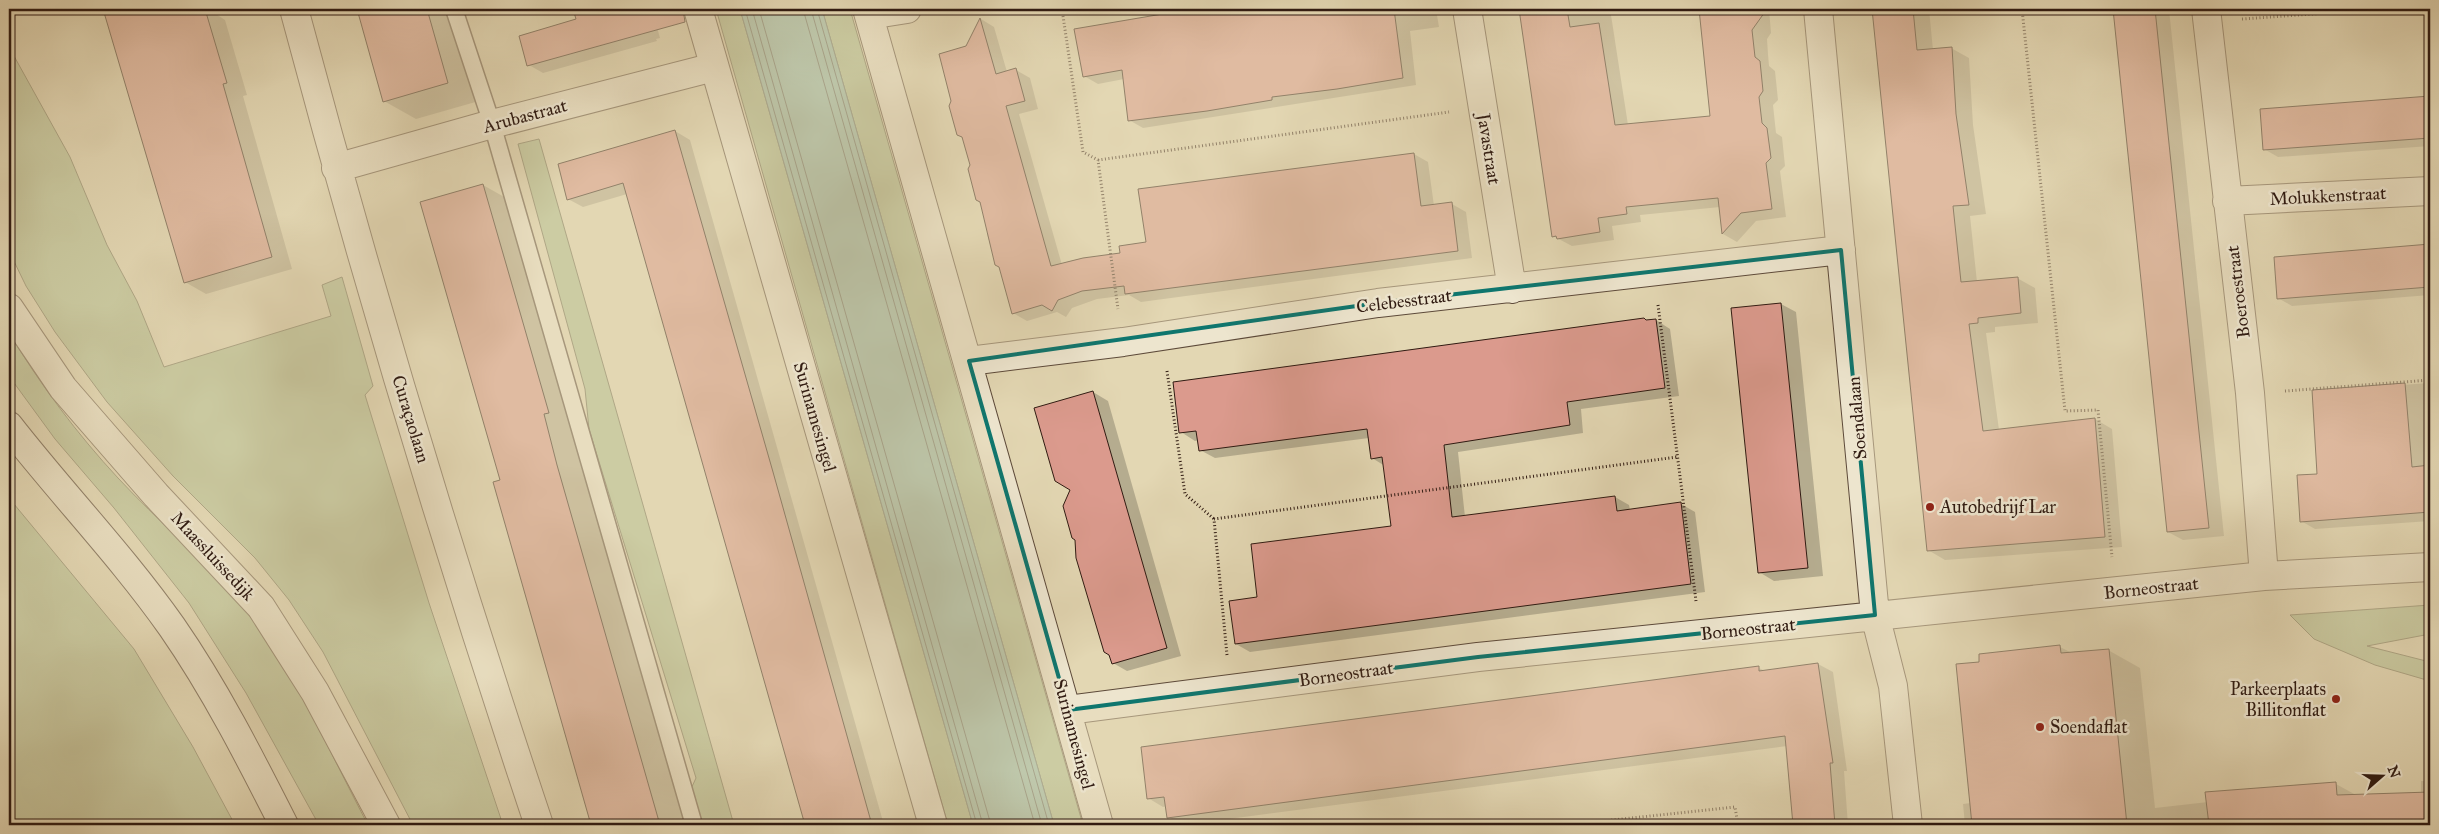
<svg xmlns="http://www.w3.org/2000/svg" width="2439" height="834" viewBox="0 0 2439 834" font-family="'IM FELL Great Primer',serif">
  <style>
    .green { fill: #afbf90; stroke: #706d51 }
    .water { fill: #96baa9; stroke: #6d7a6d }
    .shadow { fill: #0003 }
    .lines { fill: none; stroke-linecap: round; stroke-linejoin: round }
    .shore { stroke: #636a5e; stroke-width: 1 }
    .building { fill: #db9a8d; stroke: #301b12 }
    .lane-casing { stroke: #5d4a3a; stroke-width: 19 }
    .street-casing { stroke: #5d4a3a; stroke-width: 30 }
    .secondary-casing { stroke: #301b12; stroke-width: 30 }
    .path { stroke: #301b12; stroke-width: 3; stroke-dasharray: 1 2.5; stroke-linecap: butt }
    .lane { stroke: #ede5ce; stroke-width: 16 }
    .street { stroke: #ede5ce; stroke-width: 28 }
    .secondary { stroke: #ede5ce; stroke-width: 28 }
    .marked { fill: none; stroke: #0f766e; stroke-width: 4; stroke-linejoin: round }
    .poi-dot { fill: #8f2418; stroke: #ede5ce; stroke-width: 2 }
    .labels { text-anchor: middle; stroke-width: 5; stroke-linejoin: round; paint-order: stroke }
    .street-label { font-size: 18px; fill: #301b12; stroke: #ede5ce }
    .poi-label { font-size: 18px; fill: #301b12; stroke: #ede5ce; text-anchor: start }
  </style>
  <rect width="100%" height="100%" fill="#e3d7b3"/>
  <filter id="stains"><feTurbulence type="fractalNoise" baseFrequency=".004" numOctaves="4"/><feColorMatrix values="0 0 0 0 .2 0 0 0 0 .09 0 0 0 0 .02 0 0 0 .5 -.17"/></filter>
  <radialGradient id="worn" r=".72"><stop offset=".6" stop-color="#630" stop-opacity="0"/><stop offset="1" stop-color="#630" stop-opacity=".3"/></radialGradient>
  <path class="green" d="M716 9H740L973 825H948Z
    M822 9H850L1083 825H1054Z
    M9 47 70 157 107 245 137 301 164 367 331 316 322 285 342 277 373 386 365 395 429 603 503 825H413L323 652 289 600 255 558 173 476 107 402 55 332 26 286 9 251Z
    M539 139 734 825H707L706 822 697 820 690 791 696 778 589 429 585 389 518 144Z
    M9 333C40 384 77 434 118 478 158 521 204 560 242 606 295 672 329 751 368 825H319L246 693 189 603 114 508 55 439 9 376Z
    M9 498 134 649 193 747 235 825H9Z
    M2430 605V634L2367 646 2430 662V681L2375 665 2314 639 2290 615Z"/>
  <path class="water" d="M740 9H822L1054 825H973Z"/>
  <path class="shadow" d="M108 9H215L216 14 225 20 247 95 243 96 292 269 206 294 185 282 108 21Z
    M358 9H452L479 101 416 119 384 101Z
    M573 9H652L660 38 656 39 657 41 543 73 529 65 576 20Z
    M1203 9H1436L1439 27 1410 31 1416 85 1143 128 1129 120 1124 79 1098 84 1084 76 1076 30Z
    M1520 9H1614L1615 14 1611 15 1628 125 1711 117 1700 9H1769L1771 33 1767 39 1768 54 1769 66 1775 71 1778 100 1773 105 1776 133 1782 137 1785 166 1780 171 1786 217 1756 221 1737 242 1723 234 1720 207 1640 215 1641 222 1612 226 1614 240 1572 246 1553 236Z
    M1873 9H1929L1933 50 1951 48 1969 58 1973 125 1986 214 1970 216 1977 282 2017 278 2035 288 2038 323 1995 327V332L1986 333 1999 430 2095 419 2112 429 2122 547 1945 560 1928 550Z
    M2114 9H2169L2224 536 2183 540 2168 532Z
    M981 19 994 27 1007 72 1016 70 1030 78 1038 109 1019 114 1062 265 1121 254 1147 243 1414 154 1428 162 1434 206 1452 204 1466 212 1472 258 1141 302 1129 295 1097 299 1072 308 1066 317 1057 312 1027 321 1013 313 1000 267 996 264 987 234 990 230 963 137 966 47Z
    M2430 97V146L2278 157 2264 149 2261 110Z
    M675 131 690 140 884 825H806L627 194 583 207 568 199Z
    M483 185 515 203 588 484 686 825H592L495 483 501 481Z
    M2430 246V295L2292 306 2278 298 2275 258Z
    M1781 304 1796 312 1823 576 1774 581 1759 572Z
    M1656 320 1670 329 1679 396 1581 409 1583 433 1458 452 1465 517 1615 497 1629 505 1630 510 1681 504 1695 512 1705 592 1250 652 1236 644 1259 599 1393 527 1385 466 1372 458 1369 438 1215 458 1200 450 1199 440 1195 441 1181 432Z
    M2430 383V521L2315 529 2301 521 2318 475 2313 391Z
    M1093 392 1108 401 1181 656 1127 671 1113 663 1072 489Z
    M2060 647 2072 653 2108 650 2140 668 2155 808 2208 802 2267 788 2336 784 2356 795 2421 793V781H2430V825H1965L1963 804 1971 803 1980 655Z
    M1818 664 1833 672 1847 771H1844L1848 825H1794L1787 746 1183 825 1168 817 1167 806 1163 807 1148 798 1759 668 1765 671Z"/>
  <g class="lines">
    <path class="shore" d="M745 9 977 825
      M752 9 983 825
      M759 9 991 825
      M803 9 1035 825
      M811 9 1042 825
      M817 9 1049 825"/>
  </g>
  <path class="building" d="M103 9H205L227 83 223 84 272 257 184 283Z
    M357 9H427L448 83 383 102Z
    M573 9H683L685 22 527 66 519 36 576 19Z
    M1192 9H1394L1403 78 1337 89 1272 97V100L1207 111 1128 121 1122 70 1083 77 1074 29Z
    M1519 9H1567L1570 27 1599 23 1615 125 1710 116 1699 9H1767L1752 30 1755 57 1760 61 1763 91 1759 97 1762 123 1767 128 1771 158 1766 163 1772 209 1741 213 1722 234 1718 198 1626 207 1627 214 1598 218 1600 232 1557 239 1556 236 1552 237Z
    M1872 9H1913L1917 50 1952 47 1956 114 1969 205 1953 206 1961 282 2018 277 2021 313 1978 318V323L1969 324 1983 431 2095 418 2105 537 1927 551Z
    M2113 9H2155L2209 528 2167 532Z
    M980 18 996 74 1016 68 1025 101 1006 106 1051 266 1083 258 1120 253 1119 246 1146 242 1138 189 1414 153 1421 206 1452 202 1458 251 1125 294 1124 286 1082 291 1058 300 1052 311 1042 305 1012 314 999 267 995 265 980 202 976 200 968 169 970 165 962 137 957 135 949 106 951 101 939 54 966 46Z
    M2430 96V138L2263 150 2260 109Z
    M675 130 773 472 872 825H805L623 183 567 200 558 164Z
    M483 184 549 413 544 414 557 465 660 825H591L493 482 500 480 420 202Z
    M2430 244V287L2277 299 2274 257Z
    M1781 303 1808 568 1758 573 1731 308Z
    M1644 318 1646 320 1656 319 1665 388 1567 402 1570 425 1444 445 1452 517 1615 496 1617 511 1681 502 1691 584 1235 644 1229 601 1257 597 1251 544 1391 526 1382 457 1371 459 1367 429 1199 451 1196 431 1179 433 1173 382Z
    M2405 383 2412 467 2430 465V512L2300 522 2297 475 2317 474 2312 390Z
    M1093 391 1167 648 1112 664 1109 655 1104 652 1076 558 1075 540 1072 538 1063 506 1070 490 1055 481 1034 408Z
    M2060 645 2061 653 2109 649 2127 825H1972L1956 664 1979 662V654Z
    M1818 663 1833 763H1830L1835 825H1793L1785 736 1167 818 1164 797 1147 799 1141 747 1668 678 1759 666V671Z
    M2336 782 2337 795 2430 792V825H2209L2205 792Z"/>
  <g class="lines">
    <defs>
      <path id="lane" d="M454 9 492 124 694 825"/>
      <path id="street" d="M294 9C367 283 449 556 539 825
        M698 9 933 825
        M867 9 1099 825
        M1467 9 1512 289
        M1818 9 1875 615 1893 686 1908 825
        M2206 9 2250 393 2264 576
        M869 15 907 9
        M336 168 492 124 714 67
        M2227 201 2430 191
        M9 308 63 388 156 495 261 607 315 692 386 825
        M969 361 1123 342 1378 303 1841 250
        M1068 710 1478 657 2264 576 2430 567"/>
      <path id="secondary" d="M9 426C62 494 122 556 172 627 215 689 250 758 284 825"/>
    </defs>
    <use href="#lane" class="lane-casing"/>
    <use href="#street" class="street-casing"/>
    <use href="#secondary" class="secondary-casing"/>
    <path class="path" d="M1062 9 1083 152 1098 160 1118 309
      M2022 9 2065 411 2098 410 2112 557
      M2242 19 2383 9
      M1098 160 1449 112
      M1658 305 1696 601
      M1167 371 1185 494 1214 519
      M2285 391 2430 380
      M1227 655 1214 519 1677 457
      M1566 825 1735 807 1738 825"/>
    <use href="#lane" class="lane"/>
    <use href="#street" class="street"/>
    <use href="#secondary" class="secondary"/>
  </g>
  <path d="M0 0H2439V834H0ZM1841 250 1875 615 1478 657 1068 710 969 361 1378 303Z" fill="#e3d7b3" fill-opacity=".55" fill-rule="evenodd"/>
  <path class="marked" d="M1841 250 1875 615 1478 657 1068 710 969 361 1378 303Z"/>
  <g class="poi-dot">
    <circle cx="1930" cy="507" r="5"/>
    <circle cx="2336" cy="699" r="5"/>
    <circle cx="2040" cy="727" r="5"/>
  </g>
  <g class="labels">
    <g class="street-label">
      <text transform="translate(525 116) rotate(-15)" y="6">Arubastraat</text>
      <text transform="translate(1489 149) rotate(81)" y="6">Javastraat</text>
      <text transform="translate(2328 196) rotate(-3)" y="6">Molukkenstraat</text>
      <text transform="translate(2238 292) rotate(-97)" y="6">Boeroestraat</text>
      <text transform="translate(1404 301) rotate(-7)" y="6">Celebesstraat</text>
      <text transform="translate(815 417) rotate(74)" y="6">Surinamesingel</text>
      <text transform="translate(1857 418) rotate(-95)" y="6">Soendalaan</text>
      <text transform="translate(411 419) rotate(73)" y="6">Curaçaolaan</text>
      <text transform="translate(213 556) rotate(47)" y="6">Maassluissedijk</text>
      <text transform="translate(2151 588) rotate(-6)" y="6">Borneostraat</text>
      <text transform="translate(1748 629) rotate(-6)" y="6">Borneostraat</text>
      <text transform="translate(1346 674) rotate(-8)" y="6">Borneostraat</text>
      <text transform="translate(1074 734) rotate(75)" y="6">Surinamesingel</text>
    </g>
    <g class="poi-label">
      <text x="1940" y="513">Autobedrijf Lar</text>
      <text x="2326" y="695" text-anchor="end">Parkeerplaats<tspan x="2326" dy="21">Billitonflat</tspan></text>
      <text x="2050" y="733">Soendaflat</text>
    </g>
  </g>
  <rect width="2439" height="834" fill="none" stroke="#e3d7b3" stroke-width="30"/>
  <rect x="10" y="10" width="2419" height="814" fill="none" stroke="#301b12" stroke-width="2.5"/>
  <rect x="15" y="15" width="2409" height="804" fill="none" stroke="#301b12"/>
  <g transform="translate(2382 776) rotate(70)" stroke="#ede5ce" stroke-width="4" paint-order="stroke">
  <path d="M0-4L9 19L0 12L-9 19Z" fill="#301b12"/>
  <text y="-8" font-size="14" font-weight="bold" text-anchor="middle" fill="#301b12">N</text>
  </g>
  <rect width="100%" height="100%" filter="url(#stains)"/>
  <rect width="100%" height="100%" fill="url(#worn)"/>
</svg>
